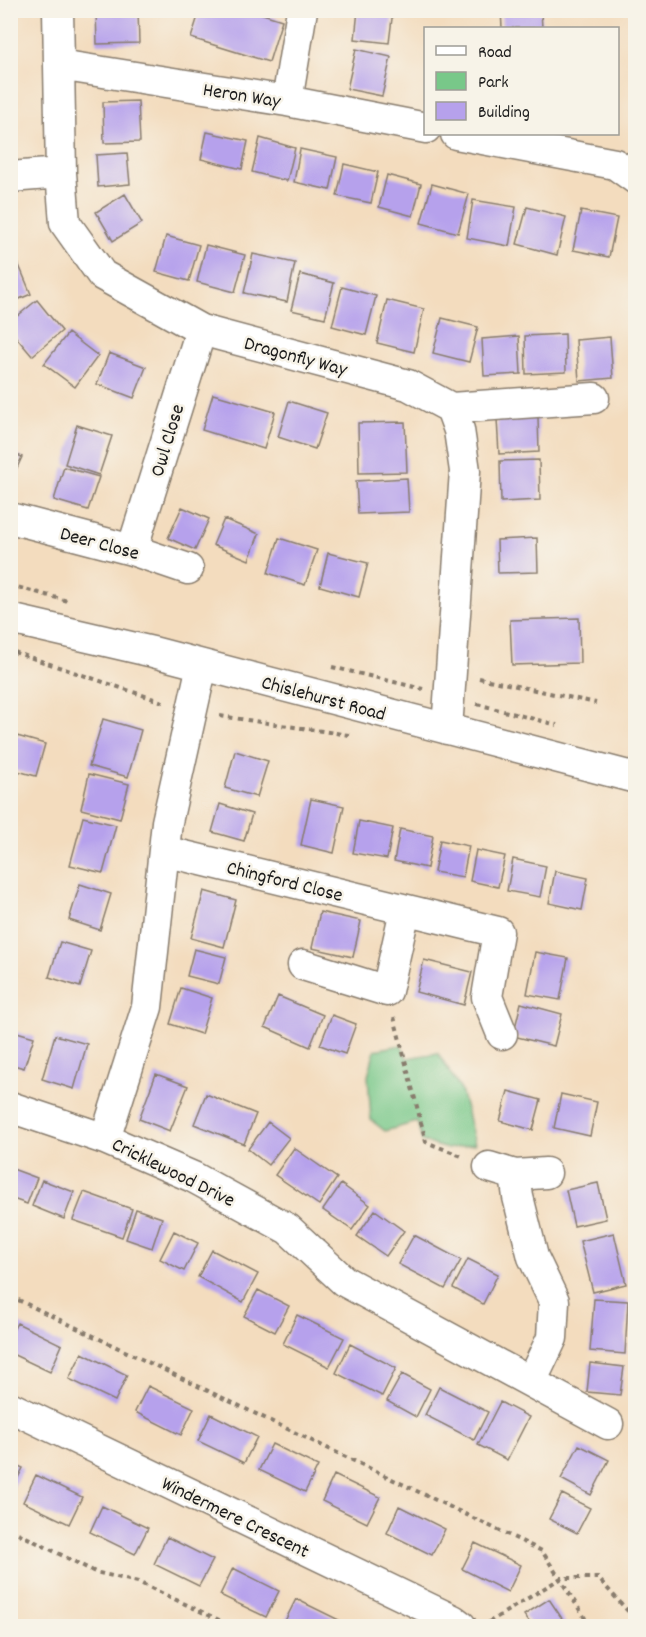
<svg xmlns="http://www.w3.org/2000/svg" width="646" height="1637" viewBox="0 0 646 1637" font-family="Dekko,sans-serif">
  <style>
    .green { fill: #78c889; stroke: #4a7252; stroke-width: 1.5 }
    .building { fill: #b6a1ec }
    .lines { fill: none; stroke-linecap: round; stroke-linejoin: round }
    .minor-casing { stroke: #887c6d; stroke-width: 33 }
    .path { stroke: #887c6d; stroke-width: 4; stroke-dasharray: 4.5 4.5; stroke-linecap: butt }
    .minor { stroke: #fff; stroke-width: 30 }
    .labels { text-anchor: middle; stroke-width: 5; stroke-linejoin: round; paint-order: stroke }
    .street-label { font-size: 20px; fill: #1c1c1c; stroke: #f7f3e8 }
  </style>
  <rect width="100%" height="100%" fill="#f7f3e8"/>
  <filter id="ink" filterUnits="userSpaceOnUse"><feTurbulence type="fractalNoise" baseFrequency=".0167" numOctaves="2"/><feDisplacementMap in="SourceGraphic" scale="12" xChannelSelector="R" yChannelSelector="G"/><feConvolveMatrix kernelMatrix="1 2 1 2 8 2 1 2 1" color-interpolation-filters="sRGB"/></filter>
  <filter id="wash" filterUnits="userSpaceOnUse"><feTurbulence type="fractalNoise" baseFrequency=".008" numOctaves="4" result="noise"/><feDisplacementMap in="SourceGraphic" scale="24" xChannelSelector="R" yChannelSelector="G"/><feGaussianBlur stdDeviation="1.35" result="paint"/><feColorMatrix in="noise" values="0 0 0 0 0 0 0 0 0 0 0 0 0 0 0 0 0 1.4 0 .05"/><feComposite in="paint" operator="in"/></filter>
  <g filter="url(#wash)">
    <rect width="100%" height="100%" fill="#f3dcbe"/>
    <path class="green" d="M401 1045 407 1058 438 1053 461 1090 475 1144 447 1149 422 1141 417 1122 385 1131 371 1120 368 1076 375 1050Z"/>
    <g id="blocks">
      <path class="building" d="M96 10H138L139 43 97 44Z
        M200 10H250L282 20 269 62 191 38Z
        M358 10H393L389 43 355 39Z
        M501 10H541L542 28H502Z
        M356 49 391 57 382 96 347 89Z
        M138 101 140 142 104 143 103 102Z
        M10 122H12L16 161 10 162Z
        M207 132 248 141 242 169 201 159Z
        M260 138 295 148 287 181 252 172Z
        M300 149 337 157 330 190 294 182Z
        M127 153 130 184 98 187 96 155Z
        M344 164 378 172 371 203 337 196Z
        M387 175 421 184 413 216 379 207Z
        M432 184 469 194 458 233 421 223Z
        M125 194 142 223 113 241 96 212Z
        M473 200 516 207 509 246 467 238Z
        M527 207 566 217 557 255 517 244Z
        M10 211H12L16 252 10 253Z
        M581 211 617 218 609 257 573 250Z
        M166 236 199 245 189 281 156 272Z
        M206 245 245 255 235 292 197 282Z
        M253 254 295 263 287 302 244 293Z
        M16 258 31 294 10 303V260Z
        M300 274 334 283 325 318 291 310Z
        M342 287 376 296 366 335 332 326Z
        M37 300 62 331 32 356 10 330V322Z
        M387 300 424 309 414 352 377 343Z
        M442 318 478 327 469 362 433 353Z
        M68 333 98 356 75 387 44 364Z
        M565 334 566 372 526 374 525 336Z
        M519 336 521 374 484 376 482 339Z
        M610 337 613 378 579 381 576 340Z
        M109 353 146 367 134 398 97 384Z
        M213 394 275 412 264 449 202 430Z
        M289 401 327 413 315 449 278 437Z
        M538 417 539 452 499 454 497 419Z
        M405 422 407 472 359 473 358 423Z
        M77 425 112 436 99 475 65 464Z
        M10 452 22 457 10 483Z
        M539 460 540 500 501 502 500 461Z
        M64 467 99 477 88 510 54 500Z
        M407 478 409 512 358 514 356 481Z
        M182 507 209 519 195 550 168 538Z
        M224 519 259 534 249 560 213 545Z
        M279 538 317 550 305 585 268 573Z
        M537 538 538 572 498 573 497 540Z
        M328 553 368 563 359 597 320 586Z
        M579 618 580 663 512 665 510 620Z
        M103 719 141 730 128 777 89 766Z
        M10 734 45 744 36 776 10 769Z
        M235 751 268 761 257 797 225 788Z
        M89 774 129 784 120 819 81 809Z
        M311 799 344 806 334 853 301 845Z
        M220 804 252 814 244 841 212 832Z
        M83 817 116 825 103 873 70 865Z
        M359 821 393 828 387 859 353 853Z
        M400 829 433 836 427 868 394 861Z
        M440 840 469 846 463 877 434 872Z
        M476 850 505 856 498 887 470 881Z
        M513 859 546 866 540 897 507 891Z
        M555 871 588 878 582 910 549 903Z
        M80 884 111 894 100 930 69 920Z
        M204 891 236 900 224 947 191 938Z
        M320 912 361 921 353 957 312 948Z
        M60 942 91 951 80 987 49 977Z
        M194 949 226 957 219 984 187 976Z
        M535 952 568 958 560 1000 527 994Z
        M424 960 472 972 464 1005 416 992Z
        M181 988 212 998 201 1034 170 1024Z
        M278 996 323 1015 310 1047 265 1027Z
        M521 1003 562 1014 554 1046 513 1036Z
        M332 1015 356 1024 345 1054 320 1045Z
        M10 1030 34 1037 24 1068 10 1064Z
        M55 1035 87 1044 74 1089 42 1079Z
        M156 1074 188 1086 170 1131 139 1119Z
        M508 1091 541 1100 533 1130 500 1121Z
        M206 1094 256 1114 244 1144 194 1124Z
        M561 1094 597 1102 590 1136 554 1128Z
        M268 1122 289 1138 268 1165 248 1149Z
        M294 1148 337 1178 319 1205 275 1175Z
        M10 1168 37 1178 27 1204 10 1198Z
        M42 1180 74 1192 64 1219 32 1206Z
        M598 1183 606 1219 574 1226 566 1190Z
        M341 1184 370 1205 352 1230 323 1210Z
        M84 1192 132 1209 122 1237 73 1220Z
        M136 1209 162 1218 152 1248 126 1239Z
        M375 1210 404 1231 386 1256 357 1236Z
        M174 1231 198 1243 184 1271 160 1259Z
        M614 1233 626 1284 593 1292 580 1241Z
        M414 1235 461 1260 445 1289 398 1264Z
        M212 1250 258 1274 243 1302 198 1277Z
        M468 1259 498 1274 483 1304 453 1288Z
        M258 1290 289 1306 275 1332 244 1316Z
        M594 1299 628 1301 625 1354 590 1351Z
        M297 1315 344 1338 329 1367 283 1344Z
        M17 1323 62 1345 50 1372 10 1353V1336Z
        M350 1344 396 1368 382 1396 336 1373Z
        M82 1353 127 1375 115 1401 69 1379Z
        M590 1363 624 1367 620 1395 587 1392Z
        M402 1374 430 1389 416 1417 387 1401Z
        M148 1386 194 1408 181 1435 135 1412Z
        M439 1387 488 1412 474 1440 425 1415Z
        M500 1402 529 1417 507 1460 478 1445Z
        M211 1414 257 1437 244 1463 198 1441Z
        M272 1444 318 1466 305 1492 259 1470Z
        M579 1445 609 1460 591 1495 561 1479Z
        M10 1462 23 1468 10 1493Z
        M36 1475 82 1497 69 1524 23 1502Z
        M334 1475 380 1497 367 1523 322 1501Z
        M562 1494 590 1508 577 1533 549 1519Z
        M102 1506 148 1528 135 1554 90 1532Z
        M399 1506 445 1529 432 1555 387 1533Z
        M167 1537 213 1560 199 1586 154 1564Z
        M475 1543 521 1565 508 1592 462 1569Z
        M233 1568 279 1591 266 1617 220 1595Z
        M296 1599 341 1621 338 1626 283 1625Z
        M549 1599 567 1626H532L524 1615Z"/>
    </g>
  </g>
  <g filter="url(#ink)">
    <use href="#blocks" fill-opacity="0" stroke="#887c6d" stroke-width="1.5"/>
    <g class="lines">
      <defs>
        <path id="minor" d="M58 10 61 173 65 223 102 275 201 330 408 385 451 408 459 430 465 471 447 729
          M59 65 287 101 426 128
          M287 101 302 10
          M456 134 615 164 636 179
          M10 177 61 173
          M451 408 594 398
          M10 518 132 550 188 569
          M132 550 201 330
          M10 619 153 652 636 778
          M202 665 167 822 147 1007 105 1139 193 1177 288 1229 344 1281 608 1424
          M164 851 498 932 487 997 502 1034
          M303 965 387 991 405 910
          M10 1107 105 1139
          M489 1167 515 1175 546 1173
          M515 1175 518 1197 533 1257 554 1301 552 1338 531 1382
          M10 1407 453 1620 461 1626"/>
      </defs>
      <use href="#minor" class="minor-casing"/>
      <path class="path" d="M10 585 68 601
        M14 652 166 703
        M332 667 423 689
        M479 678 596 703
        M477 704 557 725
        M220 716 349 735
        M394 1017 426 1142 464 1157
        M10 1296 542 1551 590 1626
        M10 1529 95 1572 138 1582 232 1626
        M489 1622 561 1578H598L636 1620"/>
      <use href="#minor" class="minor"/>
    </g>
  </g>
  <g class="labels">
    <g class="street-label">
      <text transform="translate(242 94) rotate(9)" y="7">Heron Way</text>
      <text transform="translate(296 355) rotate(15)" y="7">Dragonfly Way</text>
      <text transform="translate(166 440) rotate(-73)" y="7">Owl Close</text>
      <text transform="translate(100 542) rotate(15)" y="7">Deer Close</text>
      <text transform="translate(324 697) rotate(15)" y="7">Chislehurst Road</text>
      <text transform="translate(285 880) rotate(14)" y="7">Chingford Close</text>
      <text transform="translate(174 1171) rotate(26)" y="7">Cricklewood Drive</text>
      <text transform="translate(236 1516) rotate(26)" y="7">Windermere Crescent</text>
    </g>
  </g>
  <rect width="646" height="1637" fill="none" stroke="#f7f3e8" stroke-width="36"/>
  <rect x="424" y="27" width="195" height="108" fill="#f7f3e8" stroke="#9f9d96" stroke-width="1.5"/>
  <rect x="436" y="46" width="30" height="9" fill="#ffffff" stroke="#9f9d96" stroke-width="1.5"/>
  <text x="478" y="57" font-size="18" fill="#1c1c1c">Road</text>
  <rect x="436" y="72" width="30" height="18" fill="#78c889" stroke="#9f9d96" stroke-width="1.5"/>
  <text x="478" y="87" font-size="18" fill="#1c1c1c">Park</text>
  <rect x="436" y="102" width="30" height="18" fill="#b6a1ec" stroke="#9f9d96" stroke-width="1.5"/>
  <text x="478" y="117" font-size="18" fill="#1c1c1c">Building</text>
</svg>
